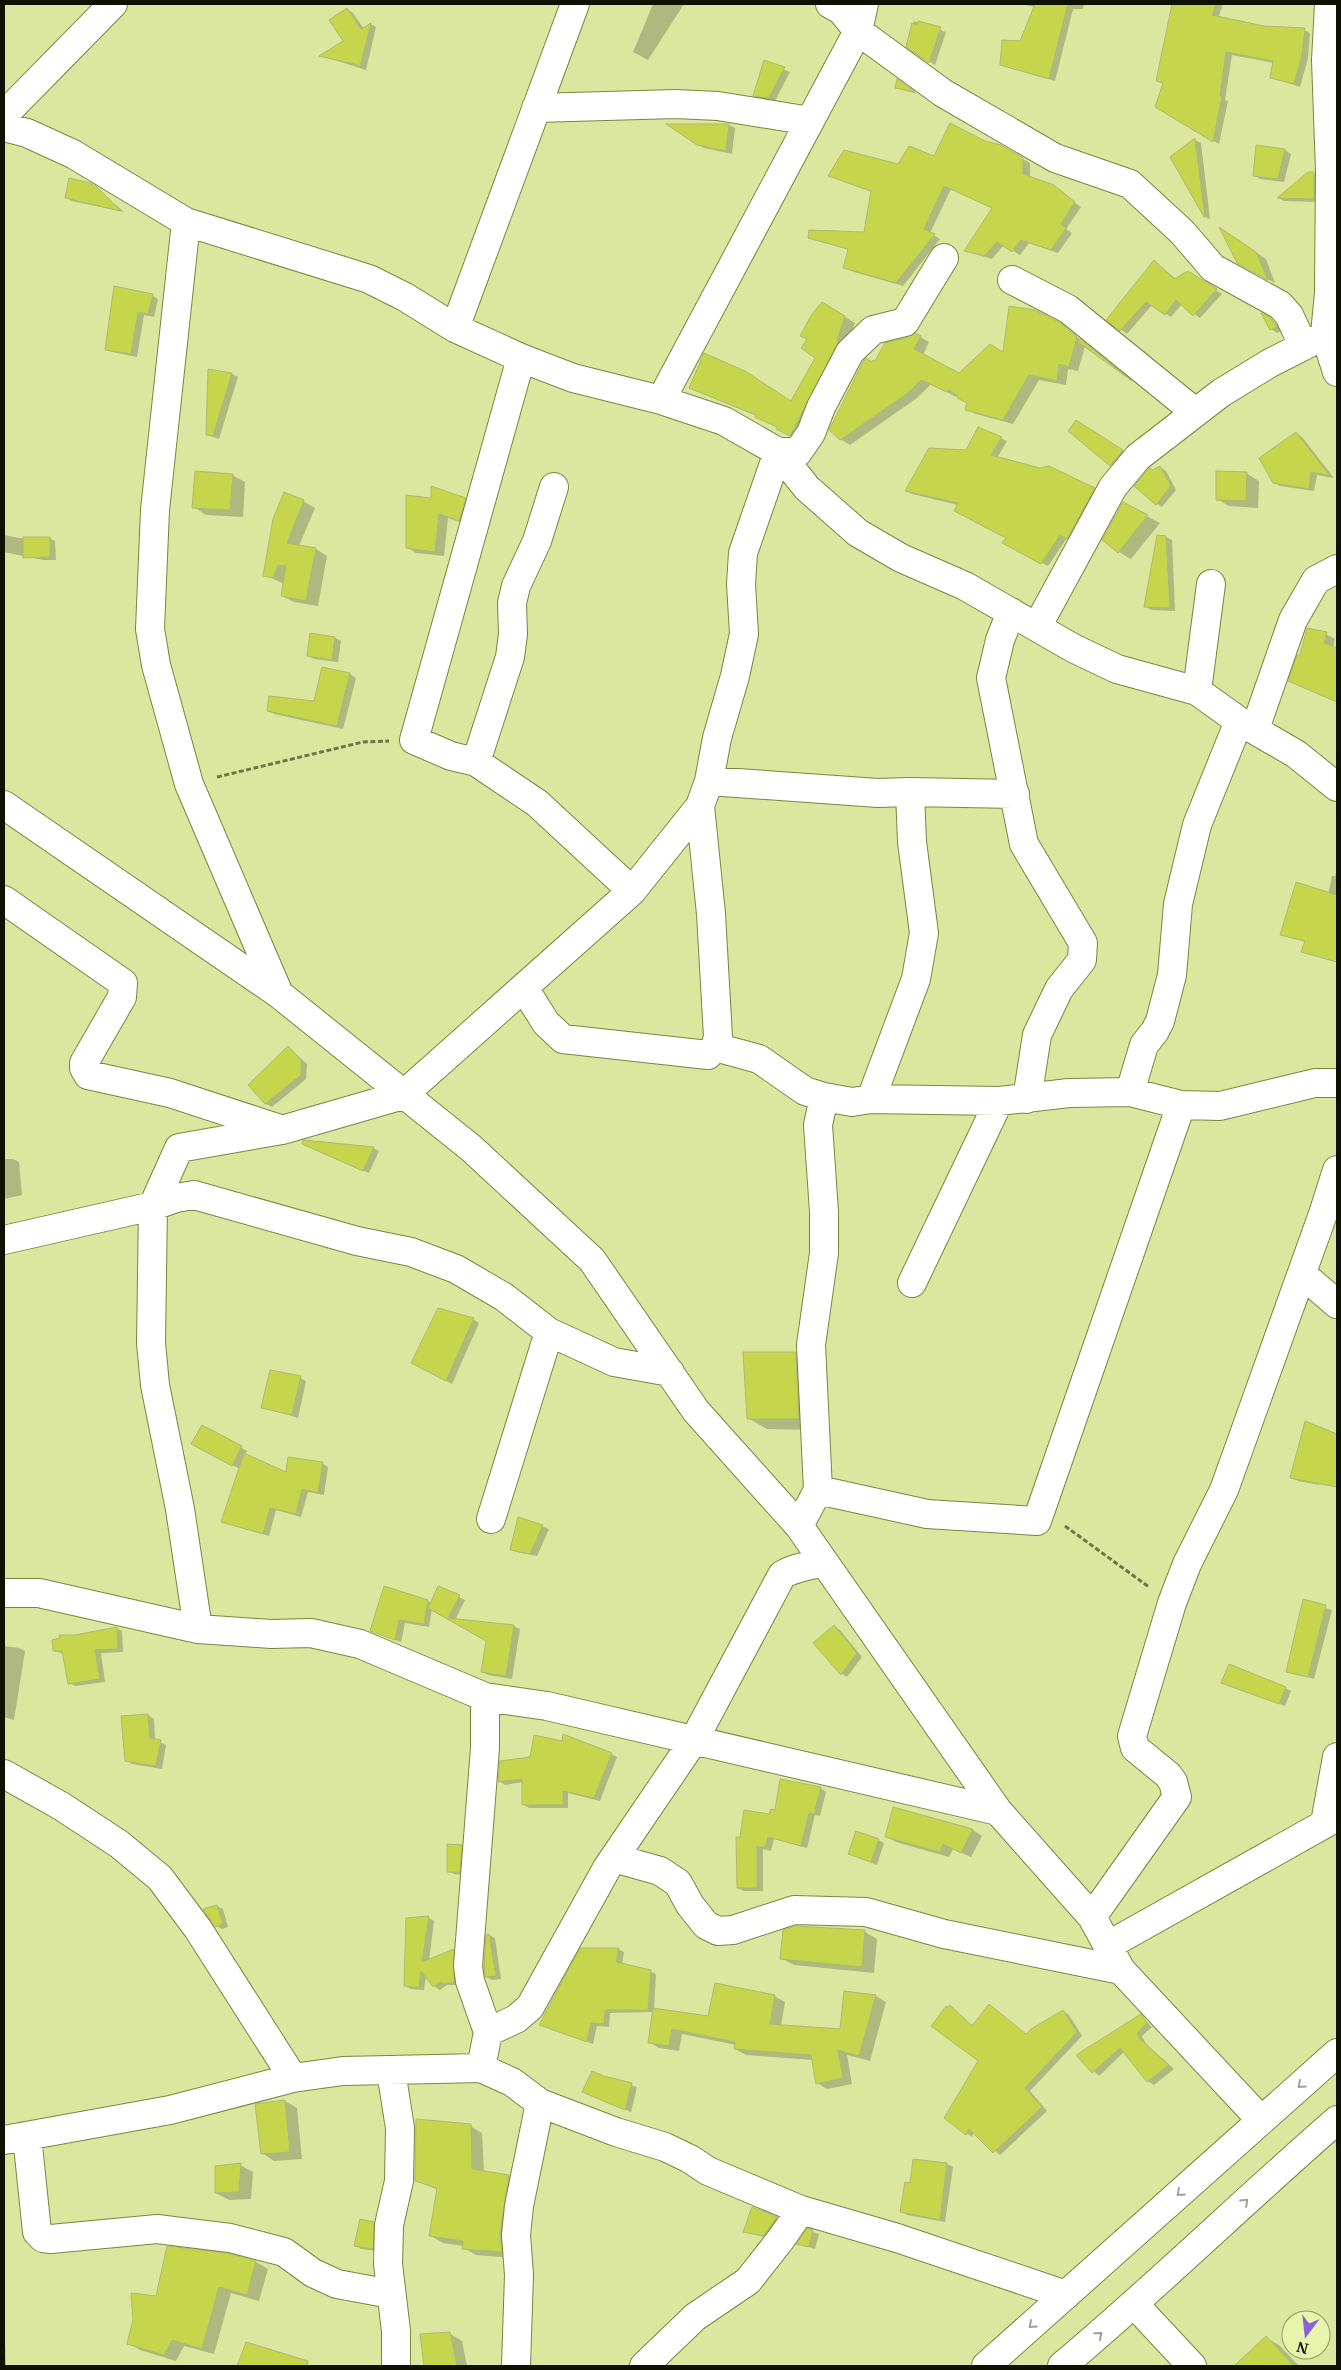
<svg xmlns="http://www.w3.org/2000/svg" width="1341" height="2370" viewBox="0 0 1341 2370" font-family="Merriweather,serif">
  <style>
    .shadow { fill: #0003 }
    .building { fill: #c5d64d; stroke: #aeb972 }
    .lines { fill: none; stroke-linecap: round; stroke-linejoin: round }
    .street-casing { stroke: #7c853f; stroke-width: 30 }
    .secondary-casing { stroke: #7c853f; stroke-width: 30 }
    .path { stroke: #6e7549; stroke-width: 3; stroke-dasharray: 5 2.5; stroke-linecap: butt }
    .street { stroke: #fff; stroke-width: 28 }
    .secondary { stroke: #fff; stroke-width: 28 }
    .oneway { stroke: #9fa099 }
  </style>
  <rect width="100%" height="100%" fill="#dbe79e"/>
  <path class="shadow" d="M653 4H684L648 60 633 52Z
    M1021 4H1084L1083 9H1073L1055 81 1001 64 1020 42 1035 7Z
    M1187 4H1223L1218 18 1264 27 1304 30 1310 33 1308 58 1300 87 1271 77 1274 63 1232 55 1225 100 1228 101 1219 144 1156 107 1164 84 1158 80Z
    M347 9 353 13 364 29 371 24 376 27 366 70 322 56 344 41Z
    M914 21 946 32 935 65 907 46Z
    M765 62 790 72 775 101 760 99 754 95Z
    M903 84 917 94 896 88Z
    M729 125 735 128 732 154 704 148 698 144Z
    M1195 140 1201 143 1210 219 1205 217 1172 158Z
    M984 143 1000 146 1030 163V178L1054 187 1081 207 1066 229 1072 233 1058 253 1029 243 1020 255 1004 245 992 259 966 251 993 208 951 189 930 233 940 239 903 286 851 271 844 267 849 250 810 238 866 233 872 192 830 176 899 166Z
    M1257 147 1285 150 1291 154 1284 182 1260 179 1254 175Z
    M1308 173 1320 176V202L1284 201 1279 198Z
    M96 188 124 212 72 201 66 197Z
    M1229 234 1266 259 1275 283 1238 263Z
    M1154 261 1176 279 1194 276 1222 294 1200 318 1182 304 1171 317 1152 305 1127 334 1108 320Z
    M115 288 152 295 158 299 154 317 144 315 137 357 112 352 107 349Z
    M823 304 855 323 846 347 800 441 757 416 701 393 792 402 817 357 808 339Z
    M1267 318 1282 328 1283 330 1277 333 1271 329Z
    M1059 323 1134 382 1085 346 1078 371 1068 369 1066 385 1039 380 1013 424 976 414 966 409 969 403 961 392 956 397 931 384 917 398 850 445 840 439 872 364 915 334 929 342 923 355 959 375 1004 354Z
    M209 370 232 374 238 377 219 439 208 435Z
    M1083 425 1128 454 1117 468 1070 430Z
    M979 429 1007 441 997 458 1100 493 1074 541 1067 538 1048 566 1004 543 1008 538 958 505 912 494 907 491 966 452Z
    M1296 433 1302 437 1334 478 1317 475 1314 491 1280 486 1274 482Z
    M1160 467 1166 471 1176 490 1162 507 1157 504 1154 471Z
    M1246 473 1259 481 1258 508 1229 506 1217 499Z
    M232 475 245 482 243 517 206 515 194 507Z
    M465 499 474 504 469 525 448 518 444 556 416 553 407 547 432 500Z
    M303 501 315 508 299 546 316 549 327 556 318 606 294 602 282 596 284 584 265 575Z
    M1123 504 1160 523 1131 559 1119 552Z
    M4 535 19 538H49L55 541 56 560H43L4 552Z
    M1166 537 1172 540 1175 611 1151 610 1146 607Z
    M1326 634 1335 639 1333 648 1337 650V702L1290 681 1301 657Z
    M335 638 341 641 338 662 314 659 308 656Z
    M323 668 350 674 356 678 343 729 274 714 268 710 315 703Z
    M1337 871V952L1287 936 1328 894 1332 876H1335Z
    M289 1048 307 1064 306 1079 272 1107 266 1104 250 1085Z
    M310 1147 373 1148 379 1151 369 1173Z
    M4 1159H13L19 1162 22 1195 4 1199Z
    M473 1319 479 1323 452 1384 413 1363Z
    M795 1353 814 1364 818 1430 767 1429 748 1418Z
    M300 1378 306 1381 298 1418 263 1407Z
    M202 1426 247 1451 245 1455 287 1474 322 1463 328 1467 324 1495 308 1492 301 1517 276 1510 269 1536 229 1524 223 1521 240 1469 192 1444Z
    M1327 1452 1319 1485 1298 1481 1292 1478Z
    M519 1518 549 1529 537 1556 517 1552 511 1549Z
    M459 1597 465 1600 455 1620 514 1626 520 1629 512 1679 488 1675 482 1672 487 1640 432 1609 429 1627 405 1623 401 1642 371 1631 427 1601 431 1603Z
    M1304 1601 1332 1610 1314 1679 1287 1671Z
    M834 1627 840 1630 862 1657 847 1677 842 1674Z
    M116 1628 122 1631 123 1652 101 1653 105 1682 75 1686 69 1683 64 1654 54 1651 76 1636Z
    M4 1646 19 1648 25 1651 14 1720 4 1717Z
    M1223 1683 1285 1688 1291 1691 1285 1706Z
    M148 1715 154 1719 155 1740 166 1745 162 1769 132 1764 126 1760Z
    M611 1754 617 1757 600 1801 568 1793V1808H529L523 1804V1782L505 1785 499 1781Z
    M820 1788 826 1792 820 1816 815 1815 807 1848 774 1839 771 1851 763 1849V1891H744L738 1888 741 1839 776 1812Z
    M894 1808 973 1830 982 1836 971 1857 953 1849 949 1857 896 1842 886 1836Z
    M878 1840 884 1843 877 1865 849 1854Z
    M461 1846 467 1850 465 1875 454 1874 448 1871Z
    M217 1906 223 1909 228 1927 222 1929 216 1926Z
    M429 1918 434 1921 429 1961 454 1950 459 1953 460 1985H447L440 1990 434 1986 426 1976 424 1990 411 1989 405 1986Z
    M865 1932 877 1939 874 1973 794 1965 781 1958Z
    M489 1935 495 1938 501 1979 492 1980 486 1977Z
    M618 1949 624 1952 622 1965 650 1971 656 1974 654 2010 709 2018 774 1996 785 2002 781 2026 841 2030 876 1996 886 2002 870 2061 847 2055 852 2084 827 2089 817 2083 813 2060 746 2055 735 2049 736 2045 682 2034 679 2051 659 2048 649 2042 654 2012 610 2013 609 2027 597 2026 593 2044 546 2027Z
    M950 2006 973 2026 989 2006 1027 2035 1063 2011 1069 2015 1082 2036 1030 2091 1047 2111 1000 2155 974 2132 972 2137 946 2118 980 2061Z
    M1141 2016 1152 2027 1142 2036 1146 2044 1174 2069 1154 2085 1148 2081 1124 2052 1099 2076 1078 2055Z
    M604 2078 637 2087 631 2112 590 2095Z
    M285 2101 297 2108 302 2159 274 2161 262 2153Z
    M470 2126 482 2133 484 2172 509 2176 521 2183 513 2258 476 2255 464 2248V2246L443 2243 431 2236 438 2190 416 2180Z
    M914 2160 947 2164 953 2167 945 2222 907 2215 901 2211 911 2185Z
    M240 2165 253 2172 251 2199 229 2200 216 2193Z
    M753 2208 782 2221 770 2239 745 2231Z
    M373 2223 379 2227 378 2251 361 2249 355 2245Z
    M808 2230 819 2234 815 2249 798 2244Z
    M227 2255 256 2262 268 2269 259 2301 231 2293 214 2354 184 2346 176 2361 140 2350 128 2343 157 2297Z
    M449 2333 462 2341 467 2366H425L422 2336Z
    M1266 2338 1279 2345 1299 2366H1243L1240 2363Z
    M4 2343 5 2344 6 2366H4Z
    M247 2343 299 2363 298 2366H239Z"/>
  <path class="building" d="M1035 4H1068L1049 79 1000 65 1002 40 1020 41Z
    M1172 4H1216L1212 15 1264 26 1305 28 1302 55 1294 84 1270 78 1273 61 1226 52 1220 96 1222 97 1213 142 1155 107 1163 83 1156 81Z
    M347 8 361 29 371 23 360 67 358 65 319 56 343 41 329 20Z
    M918 21 941 27 929 63 906 47 912 23 917 25Z
    M764 60 785 67 769 98 753 96Z
    M897 79 915 92 895 88Z
    M950 123 985 141 1001 145 1023 158V174L1054 185 1075 202 1061 224 1066 228 1051 250 1021 240 1012 252 997 242 984 256 964 251 992 208 944 186 924 229 935 234 896 283 843 268 848 249 808 238 809 230 864 232 871 191 828 176 844 150 898 164 909 146 934 156Z
    M666 124H729L726 151 697 145Z
    M1195 138 1205 217H1204L1170 157Z
    M1256 145 1285 149 1278 179 1253 176Z
    M1308 172H1314V199L1277 198Z
    M69 178 90 183 97 187 121 211 65 198Z
    M1219 227 1256 252 1268 280 1237 263Z
    M1154 260 1174 279 1188 271 1217 289 1193 316 1176 300 1165 315 1146 302 1120 331 1106 320Z
    M114 286 153 294 148 314 138 312 131 354 105 350Z
    M822 302 845 316 837 340 839 341 790 436 776 429 777 427 755 417 756 415 689 388 704 353 745 371 791 401 815 358 801 348 807 339 800 336 812 314Z
    M1009 306 1035 310 1059 322 1077 337 1069 367 1059 364 1057 381 1029 375 1003 420 965 410 967 403 957 398 958 396 949 390 947 392 921 380 908 393 840 440 829 430 863 362 866 358 872 362 873 360 875 361 885 343 909 337 915 333 921 336 914 349 959 373 990 344 1003 352Z
    M1261 313 1270 317 1277 327 1270 330Z
    M1080 339 1132 381 1078 342Z
    M208 369 232 373 213 436 206 435Z
    M1076 420 1123 450 1110 466 1068 431Z
    M978 427 1002 437 991 455 1040 468 1049 466 1095 488 1067 539 1060 535 1041 564 1002 543 1006 538 954 511 958 503 905 491 929 448 966 450Z
    M1296 432 1330 476 1311 472 1309 489 1273 483 1259 458Z
    M1160 466 1171 486 1156 505 1134 486 1149 468 1153 470Z
    M195 471 233 474 230 510 192 508Z
    M1216 471 1247 472 1246 501 1216 500Z
    M431 486 466 498 459 521 439 514 435 552 406 548V495L431 498Z
    M284 492 304 500 287 543 316 548 306 601 281 596 286 566 278 565 273 578 263 576 273 519Z
    M1123 502 1148 515 1118 553 1102 540Z
    M1157 535 1166 536 1170 608 1144 607Z
    M23 537H50V557L23 558Z
    M1307 628 1327 632 1324 643 1337 648V702L1288 681 1297 655H1300Z
    M310 633 335 637 332 660 307 656Z
    M322 667 350 673 337 726 267 711 269 696 314 701Z
    M1296 882 1337 895V962L1301 952 1305 941 1280 935Z
    M288 1046 301 1060V1075L265 1104 248 1085Z
    M303 1140 374 1147 363 1171 302 1144Z
    M438 1308 474 1318 446 1381 411 1363Z
    M743 1352H796L799 1419H747Z
    M270 1370 301 1376 292 1415 261 1408Z
    M1305 1421 1337 1434V1487L1290 1478Z
    M202 1425 242 1446 232 1466 191 1444Z
    M244 1453 286 1472 288 1457 323 1462 318 1493 302 1489 296 1514 270 1508 263 1534 221 1522Z
    M518 1517 543 1525 530 1554 510 1550Z
    M384 1586 428 1600 424 1624 399 1620 395 1640 370 1631Z
    M438 1586 460 1595 448 1618 514 1625 506 1676 481 1672 486 1641 428 1608Z
    M1303 1599 1326 1605 1308 1677 1286 1672Z
    M834 1625 857 1653 841 1675 813 1643Z
    M117 1627 118 1649 95 1650 100 1679 68 1684 62 1651H53L52 1640 60 1638 59 1635H75Z
    M1229 1664 1286 1687 1279 1704 1221 1683Z
    M148 1714 150 1738 161 1740 156 1766 125 1761 121 1716Z
    M563 1734 612 1753 594 1798 563 1791V1805H522V1779L498 1782 500 1761 530 1757 534 1735 562 1741Z
    M780 1779 821 1787 814 1814 809 1813 801 1846 768 1837 765 1848 757 1846V1888H737L736 1837H740L744 1810 769 1814 771 1809 775 1810Z
    M893 1807 973 1829 961 1853 943 1844 940 1852 885 1837Z
    M856 1831 879 1839 871 1862 848 1854Z
    M447 1844 462 1845 460 1872H447Z
    M217 1905 223 1924 215 1927 203 1909Z
    M429 1916 422 1962 454 1949V1982L443 1984 441 1982 433 1987 421 1971 419 1988 404 1986 406 1918Z
    M796 1926 865 1930 862 1967 780 1959 783 1930Z
    M489 1934 496 1976 485 1977 484 1966 486 1935Z
    M580 1948H619L616 1962 651 1970 648 2010H605L604 2024 591 2023 587 2042 539 2025Z
    M715 1983 775 1995 770 2024 840 2029 844 1991 876 1995 859 2056 838 2050 843 2078 816 2084 811 2055 734 2049 735 2042 672 2029 669 2046 648 2043 653 2008 708 2016Z
    M989 2004 1026 2034 1031 2029 1063 2010 1077 2032 1025 2088 1042 2107 993 2153 969 2129 966 2135 944 2118 978 2061 931 2026 946 2006 948 2007 950 2005 972 2026Z
    M1141 2014 1147 2023 1137 2033 1140 2039 1169 2065 1147 2082 1120 2048 1092 2073 1076 2055Z
    M592 2071 604 2076 632 2083 625 2110 582 2092Z
    M285 2100 290 2152 261 2154 255 2104Z
    M416 2119 471 2124 472 2169 509 2175 500 2233 502 2252 462 2249 463 2241 429 2236 437 2188 415 2181Z
    M913 2159 947 2163 940 2220 900 2212 905 2182 910 2183Z
    M241 2163 239 2192 215 2193V2166Z
    M752 2207 777 2217 763 2236 743 2232Z
    M360 2219 374 2222 373 2249 354 2246Z
    M807 2228 813 2230 809 2247 796 2244Z
    M167 2246 227 2253 256 2261 247 2295 219 2287 202 2349 172 2340 164 2355 127 2344 133 2320 131 2293 156 2296Z
    M450 2332 457 2366H424L420 2334Z
    M1266 2336 1294 2366H1234Z
    M246 2342 308 2361 307 2366H237Z"/>
  <g class="lines">
    <defs>
      <path id="street" d="M830 4 841 10 858 31 943 93 1055 158 1130 184 1182 232 1213 268 1280 305 1289 315 1303 345
        M1329 4 1326 60 1330 171 1329 293 1325 334 1337 372
        M536 108 676 104 718 106 810 121
        M4 115 113 4
        M4 127 27 133 73 154 186 222 369 279 405 297 455 328 521 358 573 378 661 400 724 421 778 452 807 488 858 533 901 558 965 586 1073 648 1117 669 1197 691 1239 721 1296 754 1337 787
        M186 222 155 510 150 629 156 665 189 784 279 994
        M1012 280 1068 309 1195 412
        M455 328 575 4
        M521 358 414 740 451 756 476 762 537 803 632 891
        M661 400 858 31 864 4
        M1011 612 1000 640 991 678 1024 844 1083 943 1082 960 1059 989 1037 1035 1027 1099
        M1037 627 1113 487 1138 457 1221 393 1270 363 1337 329
        M1197 691 1211 584
        M1255 729 1293 620 1316 580 1337 569
        M476 762 510 657 513 634 512 603 516 586 537 541 554 487
        M709 781 878 793 910 792 912 842 924 933 916 979 871 1099 852 1102 824 1097 818 1125 824 1212V1253L811 1345 818 1490 799 1526
        M910 792 1015 794
        M4 805 279 994 471 1148 592 1260 696 1411 799 1526 998 1811 1092 1917 1121 1970 1261 2120
        M4 900 123 983 122 997 84 1063V1068L88 1075 170 1093 280 1129
        M524 988 546 1023 563 1039 708 1055 715 1047 718 1037 711 914 700 806
        M715 1047 759 1059 805 1091 824 1097
        M1130 1092 1144 1045 1155 1031 1160 1021 1172 975 1178 904 1197 825 1239 721
        M871 1099 999 1101 1069 1093 1130 1092 1181 1105 1220 1106 1315 1083H1337
        M4 1240 153 1206 176 1198 194 1195 357 1241 411 1252 456 1269 504 1297 549 1332 614 1362 670 1372
        M1302 1274 1337 1304
        M912 1283 999 1101
        M818 1490 927 1514 1037 1521 1181 1105
        M491 1519 549 1332
        M4 1593H39L198 1629 271 1634 311 1633 360 1644 485 1697 547 1706 998 1811
        M198 1629 180 1509 155 1385 151 1343 153 1206 179 1148 282 1130 403 1095 632 891 700 806 709 781 717 738 735 676 744 634 741 584 743 553 778 452H798L811 433 821 407 850 352 873 330 905 322 944 258
        M485 1697V1748L468 1966 470 1981 488 2032
        M4 1774 61 1806 119 1844 160 1878 198 1929 293 2078
        M1325 1823 1337 1757
        M614 1858 660 1871 678 1883 690 1905 706 1925 718 1931 733 1930 794 1910 866 1912 944 1934 1121 1970
        M1092 1917 1177 1797 1173 1782 1168 1775 1135 1748 1132 1736 1172 1603 1187 1564 1224 1490 1323 1214 1337 1170
        M1107 1946 1337 1817
        M481 2068 488 2032 516 2019 530 2007 607 1868 694 1740 782 1575C795 1567 809 1566 824 1562
        M391 2071 400 2128 399 2181 389 2225 388 2264 396 2331V2366
        M27 2136 37 2232 43 2238 51 2239 157 2229 230 2238 284 2252 313 2273 337 2284 391 2294
        M4 2140 170 2110 293 2078 343 2071 481 2068 512 2082 540 2103 616 2132 665 2147 690 2159 708 2171 801 2210 897 2238 1066 2295
        M1135 2305 1192 2366
        M516 2366 519 2275 516 2235 519 2206 540 2103
        M644 2366 695 2317 748 2281 781 2239 801 2210"/>
      <path id="secondary" d="M986 2366 1337 2053
        M1062 2366C1156 2287 1244 2201 1337 2120"/>
    </defs>
    <use href="#street" class="street-casing"/>
    <use href="#secondary" class="secondary-casing"/>
    <path class="path" d="M217 777 363 742 389 741
      M1065 1526 1149 1587"/>
    <use href="#street" class="street"/>
    <use href="#secondary" class="secondary"/>
  </g>
  <defs><path id="oneway-chevron" d="M-2-3.5L2.5 0L-2 3.5" fill="none" stroke-width="1.6" stroke-linecap="round" stroke-linejoin="round" transform="scale(1.25)"/></defs>
  <g class="oneway">
    <use href="#oneway-chevron" transform="translate(1301 2085) rotate(138)"/>
    <use href="#oneway-chevron" transform="translate(1180 2193) rotate(138)"/>
    <use href="#oneway-chevron" transform="translate(1245 2202) rotate(-43)"/>
    <use href="#oneway-chevron" transform="translate(1032 2325) rotate(138)"/>
    <use href="#oneway-chevron" transform="translate(1099 2335) rotate(-40)"/>
  </g>
  <rect width="1341" height="2370" fill="none" stroke="#0f1200" stroke-width="10"/>
  <g transform="translate(1306 2335) rotate(195)"><circle r="24" fill="#e8f4ab" stroke="#919a67"/>
  <path d="M0-4L9 19L0 12L-9 19Z" fill="#8a61db"/>
  <text y="-8" font-size="14" font-weight="bold" text-anchor="middle" fill="#0f1200">N</text>
  </g>
</svg>
